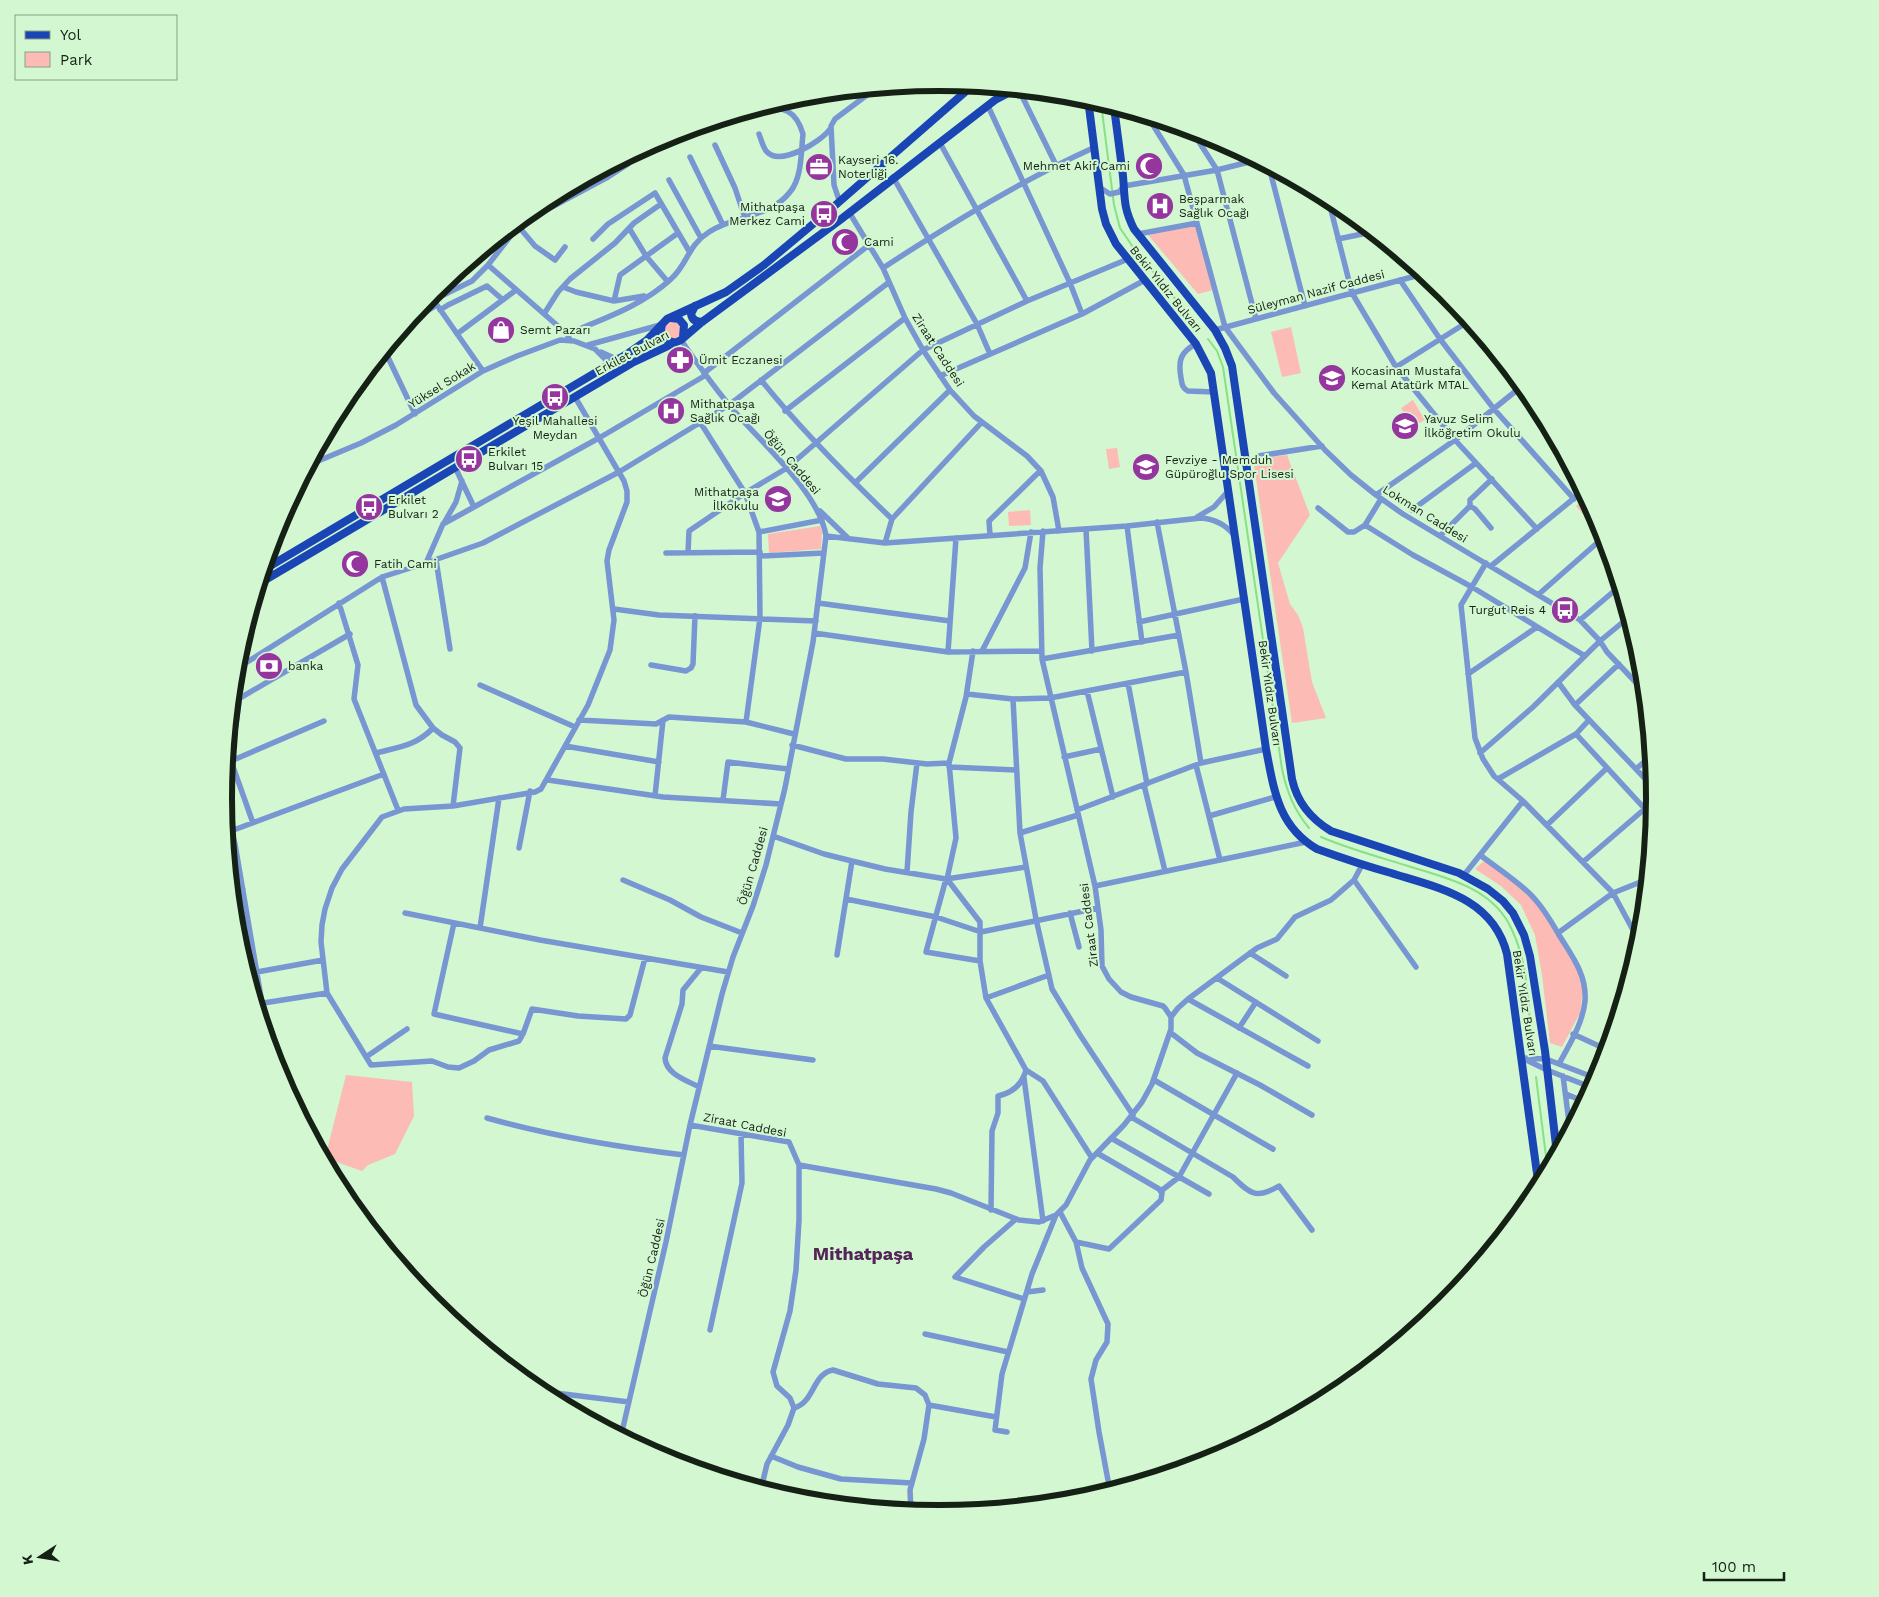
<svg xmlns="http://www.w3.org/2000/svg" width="1879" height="1597" viewBox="0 0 1879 1597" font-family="'Work Sans',sans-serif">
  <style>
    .green { fill: #fdbbb6 }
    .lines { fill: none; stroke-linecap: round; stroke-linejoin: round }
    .stream { stroke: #85e285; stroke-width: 2 }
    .minor { stroke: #7896d2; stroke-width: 5.5 }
    .major { stroke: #1a45b5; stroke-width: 8 }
    .labels { text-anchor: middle; stroke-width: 4; stroke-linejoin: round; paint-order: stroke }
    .poi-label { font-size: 12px; fill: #142114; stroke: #d2f7d1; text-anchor: start }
    .street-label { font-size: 12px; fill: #142114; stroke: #d2f7d1 }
    .district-label { font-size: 18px; font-weight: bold; fill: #532558; stroke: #d2f7d1 }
    .rim { fill: none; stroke: #142114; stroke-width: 6 }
  </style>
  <rect width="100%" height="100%" fill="#d2f7d1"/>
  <path class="green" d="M1197 223 1213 290 1198 294 1148 235Z
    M664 330a9 9 0 1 1 18 0a9 9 0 1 1-18 0Z
    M1291 327 1301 373 1282 377 1271 332Z
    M1413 400 1425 420 1412 427 1401 408Z
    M1117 448 1120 467 1109 469 1106 449Z
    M1287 455 1310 515 1278 563 1290 604 1298 615 1303 628 1312 682 1326 718 1292 723 1254 465 1262 458Z
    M1586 497 1603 531 1600 534 1576 506Z
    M1030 510 1031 525 1009 526 1008 512Z
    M820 526 822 532 821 549 769 553 768 534Z
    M1484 861 1535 898 1577 959 1583 990 1580 1013 1562 1047 1550 1043 1542 975 1535 935 1521 905 1501 886 1475 869Z
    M346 1075 412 1082 414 1116 395 1154 368 1165 362 1171 325 1158Z"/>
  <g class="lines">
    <path class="stream" d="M1101 103 1114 205 1120 228 1133 247 1199 328
      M1208 339 1217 351 1223 367 1282 769C1287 792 1294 810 1309 828
      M1321 837C1349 849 1379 857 1408 866 1447 878 1494 888 1512 930 1529 965 1528 1008 1532 1046
      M1536 1077 1548 1172"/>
    <path class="minor" d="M1019 90 1056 165
      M840 92 864 96
      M988 106 1070 283 1082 314
      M1148 117 1184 175 1225 327 1274 393 1325 450 1351 475 1376 495 1403 514 1580 620 1600 641 1607 652 1645 692
      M1192 131 1217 170 1256 319
      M759 134C761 139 763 148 767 152 781 166 821 142 830 129
      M940 143 1027 301
      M715 145 735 188 745 218
      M690 157 723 225
      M1269 167 1305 306
      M893 177 977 324 990 354
      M669 180 701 238
      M1099 187 1110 194 1119 192 1124 186 1217 170 1257 160
      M1328 198 1352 293 1396 367 1455 440 1537 529
      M839 200 834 185 831 126 835 119 875 89
      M849 212 883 268 905 318 923 350 950 390 974 416 1027 456 1041 471 1053 497 1059 531
      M519 227 535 246 555 260 565 247
      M629 228 646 256 668 282
      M1138 234 1197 223
      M593 239 608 224 655 193 689 251
      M1338 239 1372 232
      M488 265 567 334
      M883 268C950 224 1020 181 1093 148
      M1400 280 1440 339 1494 409 1574 499
      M563 287 576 292 614 301 644 296
      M614 301 620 275 678 233
      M423 305 472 281 488 265 516 229 548 209 608 177 628 164 626 158
      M440 310 448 305 487 286 503 300
      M544 314 558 292 570 279 615 243 634 223 661 204
      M409 322 437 305 483 371
      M1215 330 1423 274
      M457 334 516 290
      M570 340 567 334C603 319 642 306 671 279 688 264 687 246 709 232 734 215 770 218 790 192 802 178 801 152 803 134 796 110 784 107 762 108
      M1196 344C1180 352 1178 361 1181 378 1182 384 1182 388 1188 391L1214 392
      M588 345 660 325
      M385 351 415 414
      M601 352 614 358 620 357
      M375 363 387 358
      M1396 367 1469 321
      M704 373 869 245
      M940 376 1082 314 1145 280
      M761 380C801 430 846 475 892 519
      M785 411 905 318
      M700 422 745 493 759 532 760 618 746 722
      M1258 456 1322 446
      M311 464 361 443 396 425 483 371 517 356 560 340 574 341 595 349 610 364
      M855 483 950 390
      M1376 495 1455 440 1522 386
      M1470 506V500L1492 479
      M474 507 599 438 706 375
      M1318 508 1348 532H1354L1365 525 1381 499
      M1412 510 1476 463
      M820 511 849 539
      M1197 517 1214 507 1229 490
      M1157 522 1186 672 1201 763
      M444 523 456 502 462 481
      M1365 525 1413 555 1472 587 1585 656
      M1127 526 1142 642
      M1086 529 1092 651
      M759 532 822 520
      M990 535 989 521 1040 471
      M826 536 885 543 1127 526 1201 518C1215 519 1225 524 1234 535
      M1440 536 1470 506 1475 509 1491 528
      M885 543 892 519 982 422
      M666 553 760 552
      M688 553 689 531 745 493 787 468 923 350 1027 301 1128 259
      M760 556 824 553
      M436 560 450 649
      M426 563 483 543 619 472 729 405 888 283
      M1486 563 1461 605 1475 738 1483 759 1494 776 1523 801 1613 893 1640 943
      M1491 566 1583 491
      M382 577 416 705 433 728 442 735 455 742 460 748 453 806
      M1539 594 1605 536
      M339 603 358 665 354 699 398 810
      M818 603 950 621
      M614 609 659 615 816 621
      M1580 620 1620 586
      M1139 622 1244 599
      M814 633 948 652 1041 651
      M982 651 1025 568 1031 532
      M948 652 956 538
      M1042 659 1179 635
      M244 664 382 577 426 563 443 524 474 507 455 467
      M651 665 686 671 691 668 693 664 695 616
      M1468 674 1537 627
      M1558 682 1575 705 1654 788
      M1128 683 1147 784
      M480 685 575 727
      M1087 691 1113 797
      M967 694 1013 699 1050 698 1186 672
      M240 698 350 634
      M1013 699 1020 833 1036 919 1052 989 1080 1035 1133 1115
      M1575 705 1619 664
      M579 720 656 724 669 717 746 722 794 734
      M1576 734 1645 809
      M792 745 846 759H883L927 764 949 763 966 697 973 651
      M565 746 659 762
      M376 753C398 747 416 746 433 728
      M1480 753 1533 707 1600 641 1629 617
      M1064 757 1101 749
      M227 762 231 761 247 643 244 637
      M949 763 956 838 947 879 980 922V961L986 998 1026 1070 1043 1081 1092 1158
      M1196 765 1220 860
      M949 767 1016 770
      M1636 769 1651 756
      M1498 779 1576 734 1589 720
      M548 780 663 797 781 804
      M1144 785 1165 871
      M655 796 663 720
      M723 800 728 762 788 769
      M224 802 235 844 262 1003
      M1077 810 1201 763 1266 749
      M1209 816 1275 797
      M253 823 231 761 324 721
      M1547 825 1607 768
      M231 831 384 774
      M1020 833 1078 815
      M773 836 824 854 852 861 885 869 946 879 1026 867
      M519 848 530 791
      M1480 855C1496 867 1513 878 1528 892 1541 904 1550 919 1559 935 1572 956 1587 975 1585 1001 1583 1023 1569 1045 1559 1064
      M1583 862 1655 800
      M907 872 911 812 917 763
      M1464 875 1523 801
      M946 879 926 952 980 961
      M623 880 670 900 701 917 742 933
      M1354 880 1416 967
      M1095 886 1306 842
      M233 892 243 889
      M846 899 936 917 981 932 1098 908
      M405 913 540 940 728 972
      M1070 913 1079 947
      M454 923 434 1014 523 1034
      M480 928 499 798
      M1558 933 1613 893 1648 879
      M1250 953 1286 976
      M837 955 852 861
      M257 972 323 960
      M1217 978 1318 1041
      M327 993 371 1065 432 1061 448 1067 459 1068 474 1061 489 1050 519 1041 523 1034 532 1009 578 1016 626 1019 630 1015 645 958
      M986 998 1049 975
      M1188 999 1308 1066
      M257 1004 327 993 321 942 322 925 325 909 332 888 342 869 382 817 404 809 453 806 535 792 541 789 588 705 610 650 614 620 607 561 609 550 627 502V491L624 481 575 397
      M1171 1017 1178 1008 1188 999 1238 962 1257 948 1277 939 1295 917 1331 900 1354 880 1362 865
      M1239 1028 1256 1002
      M1171 1033 1197 1053 1260 1085 1312 1115
      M1573 1034 1599 1046 1610 1044
      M709 1046 813 1060
      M366 1057 407 1029
      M1522 1058 1546 1059 1598 1079
      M1524 1059 1547 1070 1593 1088
      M1563 1076 1570 1130
      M1024 1078 1043 1221
      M1154 1080 1273 1149
      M699 1087C686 1080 666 1074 665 1058L682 1004 683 990 701 968
      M1566 1094 1585 1102
      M1131 1117 1233 1177C1251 1195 1257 1199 1279 1186L1312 1230
      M487 1118C552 1136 617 1147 684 1155
      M690 1125 789 1142 799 1165 936 1189 951 1193 1019 1220 1039 1222 1056 1215 1066 1205 1090 1160 1124 1125 1142 1102 1152 1084 1171 1029V1017L1165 1008 1163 1006 1131 997 1121 992 1109 979 1102 966 1101 930 1095 886 1042 659 1040 568 1043 531
      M1111 1138 1209 1194
      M1161 1191 1179 1177 1237 1073
      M991 1210 992 1131 998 1113V1096C1012 1093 1022 1085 1026 1070
      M1060 1212 1076 1242 1109 1249 1161 1200 1162 1193 1159 1189 1097 1153
      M1016 1219 984 1247 955 1277 1024 1299
      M1076 1242 1082 1268 1108 1324 1107 1342 1096 1360 1091 1379 1099 1432 1110 1491
      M1027 1292 1043 1290
      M710 1330 742 1183 741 1134
      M925 1334 1008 1352
      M539 1391 629 1402
      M794 1408C815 1402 812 1374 833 1370L878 1384 916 1388 925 1395 929 1405 996 1417
      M1007 1432 995 1430 1002 1374 1032 1274 1056 1215
      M621 1436 666 1242 690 1125 722 994 733 957 753 906 766 865 785 788 813 642 826 536C819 491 758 440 729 405 712 384 696 362 681 340
      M771 1456 798 1467 841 1479 912 1483
      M761 1489 767 1464 788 1425 794 1408 790 1398 777 1386 773 1372 790 1311 796 1270 799 1220V1165
      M911 1512 910 1490 924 1439 929 1405"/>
    <path class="major" d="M1088 99 1102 209 1106 224 1116 244 1196 344 1211 373 1266 749C1274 790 1278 826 1317 849 1342 858 1366 866 1391 873 1439 888 1493 898 1507 954L1539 1188
      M1114 107C1117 130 1120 153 1123 176 1125 198 1123 207 1134 229L1215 330 1225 348 1232 366 1292 779C1297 802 1311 819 1331 831L1459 873 1488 889 1503 901 1513 913 1524 935 1530 956 1545 1051 1557 1154
      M695 306 691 314C692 320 696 322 702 322
      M671 318 679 319 684 325 683 337
      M662 325C659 334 664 341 673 342
      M265 569 627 354 647 340 667 319 726 292 764 265 831 209 972 86
      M260 583 632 363 681 340 702 322 840 220 995 100 1014 90"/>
  </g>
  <defs>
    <symbol id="mosque-disc" viewBox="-11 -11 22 22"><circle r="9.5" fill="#95369f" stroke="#d2f7d1"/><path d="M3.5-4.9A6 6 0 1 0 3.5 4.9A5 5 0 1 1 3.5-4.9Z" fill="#fff"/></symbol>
    <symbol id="office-disc" viewBox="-11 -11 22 22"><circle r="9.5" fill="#95369f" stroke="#d2f7d1"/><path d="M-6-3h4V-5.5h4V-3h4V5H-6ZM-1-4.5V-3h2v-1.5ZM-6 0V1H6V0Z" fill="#fff"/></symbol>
    <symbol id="hospital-disc" viewBox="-11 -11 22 22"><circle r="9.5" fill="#95369f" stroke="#d2f7d1"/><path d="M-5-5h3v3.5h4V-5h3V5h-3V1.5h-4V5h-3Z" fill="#fff"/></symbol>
    <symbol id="bus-disc" viewBox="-11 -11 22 22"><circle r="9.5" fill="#95369f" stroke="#d2f7d1"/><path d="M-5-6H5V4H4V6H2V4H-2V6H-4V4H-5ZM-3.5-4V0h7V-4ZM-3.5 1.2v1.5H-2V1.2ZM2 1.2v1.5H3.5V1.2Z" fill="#fff"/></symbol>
    <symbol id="shop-disc" viewBox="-11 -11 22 22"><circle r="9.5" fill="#95369f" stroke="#d2f7d1"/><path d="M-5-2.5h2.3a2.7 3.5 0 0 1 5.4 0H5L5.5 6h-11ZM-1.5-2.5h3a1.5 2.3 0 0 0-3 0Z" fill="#fff"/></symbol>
    <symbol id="pharmacy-disc" viewBox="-11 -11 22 22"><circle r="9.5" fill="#95369f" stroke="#d2f7d1"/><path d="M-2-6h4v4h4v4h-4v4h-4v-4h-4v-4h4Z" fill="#fff"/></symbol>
    <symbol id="school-disc" viewBox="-11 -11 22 22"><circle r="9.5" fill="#95369f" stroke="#d2f7d1"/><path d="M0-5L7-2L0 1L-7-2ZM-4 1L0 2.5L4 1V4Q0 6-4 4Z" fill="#fff"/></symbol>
    <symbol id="bank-disc" viewBox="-11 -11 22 22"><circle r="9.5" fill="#95369f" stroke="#d2f7d1"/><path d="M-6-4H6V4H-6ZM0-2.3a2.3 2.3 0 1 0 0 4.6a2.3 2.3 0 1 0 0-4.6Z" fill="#fff"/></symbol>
  </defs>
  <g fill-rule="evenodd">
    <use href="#mosque-disc" x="1133" y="150" width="32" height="32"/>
    <use href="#office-disc" x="803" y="151" width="32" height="32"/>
    <use href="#hospital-disc" x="1144" y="190" width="32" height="32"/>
    <use href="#bus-disc" x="808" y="198" width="32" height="32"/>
    <use href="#mosque-disc" x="829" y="226" width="32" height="32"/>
    <use href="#shop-disc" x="485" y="314" width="32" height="32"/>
    <use href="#pharmacy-disc" x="664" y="344" width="32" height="32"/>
    <use href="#school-disc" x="1316" y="362" width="32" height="32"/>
    <use href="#bus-disc" x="539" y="381" width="32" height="32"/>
    <use href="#hospital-disc" x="655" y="395" width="32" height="32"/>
    <use href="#school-disc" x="1389" y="410" width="32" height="32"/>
    <use href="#bus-disc" x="453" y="443" width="32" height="32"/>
    <use href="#school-disc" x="1130" y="451" width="32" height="32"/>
    <use href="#school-disc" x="762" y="483" width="32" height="32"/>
    <use href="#bus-disc" x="353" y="491" width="32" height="32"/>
    <use href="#mosque-disc" x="339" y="548" width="32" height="32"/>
    <use href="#bus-disc" x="1549" y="594" width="32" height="32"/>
    <use href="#bank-disc" x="253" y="650" width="32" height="32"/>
  </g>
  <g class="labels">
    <g class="poi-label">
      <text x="838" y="164">Kayseri 16.<tspan x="838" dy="14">Noterliği</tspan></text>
      <text x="1130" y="170" text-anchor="end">Mehmet Akif Cami</text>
      <text x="1179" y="203">Beşparmak<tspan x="1179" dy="14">Sağlık Ocağı</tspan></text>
      <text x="805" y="211" text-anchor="end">Mithatpaşa<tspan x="805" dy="14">Merkez Cami</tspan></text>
      <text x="864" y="246">Cami</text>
      <text x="520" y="334">Semt Pazarı</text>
      <text x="699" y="364">Ümit Eczanesi</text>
      <text x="1351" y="375">Kocasinan Mustafa<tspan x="1351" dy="14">Kemal Atatürk MTAL</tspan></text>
      <text x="690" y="408">Mithatpaşa<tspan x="690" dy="14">Sağlık Ocağı</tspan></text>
      <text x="1424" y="423">Yavuz Selim<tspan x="1424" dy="14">İlköğretim Okulu</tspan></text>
      <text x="555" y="425" text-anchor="middle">Yeşil Mahallesi<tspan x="555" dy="14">Meydan</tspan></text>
      <text x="488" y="456">Erkilet<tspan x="488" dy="14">Bulvarı 15</tspan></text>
      <text x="1165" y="464">Fevziye - Memduh<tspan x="1165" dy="14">Güpüroğlu Spor Lisesi</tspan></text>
      <text x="759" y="496" text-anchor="end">Mithatpaşa<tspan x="759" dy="14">İlkokulu</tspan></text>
      <text x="388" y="504">Erkilet<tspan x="388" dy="14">Bulvarı 2</tspan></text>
      <text x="374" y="568">Fatih Cami</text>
      <text x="1546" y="614" text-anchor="end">Turgut Reis 4</text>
      <text x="288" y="670">banka</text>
    </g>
    <g class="street-label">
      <text transform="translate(1166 289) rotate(51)" y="4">Bekir Yıldız Bulvarı</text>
      <text transform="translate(1316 292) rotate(-15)" y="4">Süleyman Nazif Caddesi</text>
      <text transform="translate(938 350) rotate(57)" y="4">Ziraat Caddesi</text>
      <text transform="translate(632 353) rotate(-28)" y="4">Erkilet Bulvarı</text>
      <text transform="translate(442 385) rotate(-32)" y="4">Yüksel Sokak</text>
      <text transform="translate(792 462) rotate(50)" y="4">Öğün Caddesi</text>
      <text transform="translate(1425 514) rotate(32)" y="4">Lokman Caddesi</text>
      <text transform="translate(1270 693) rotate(82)" y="4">Bekir Yıldız Bulvarı</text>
      <text transform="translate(753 866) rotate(-74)" y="4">Öğün Caddesi</text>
      <text transform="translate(1089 925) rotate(-97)" y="4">Ziraat Caddesi</text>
      <text transform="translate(1525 1003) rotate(81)" y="4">Bekir Yıldız Bulvarı</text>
      <text transform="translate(745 1125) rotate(11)" y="4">Ziraat Caddesi</text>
      <text transform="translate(652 1258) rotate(-77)" y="4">Öğün Caddesi</text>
    </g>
    <g class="district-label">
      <text x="863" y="1260">Mithatpaşa</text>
    </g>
  </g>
  <path d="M0 0H1879V1597H0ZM232 798a707 707 0 1 1 1414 0a707 707 0 1 1-1414 0Z" fill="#d2f7d1" fill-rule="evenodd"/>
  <path class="rim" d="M232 798a707 707 0 1 1 1414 0a707 707 0 1 1-1414 0Z"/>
  <rect x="15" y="15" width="162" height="65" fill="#d2f7d1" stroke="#86a185"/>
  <rect x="25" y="31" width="25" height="8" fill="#1a45b5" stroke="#86a185"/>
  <text x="60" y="40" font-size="15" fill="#142114">Yol</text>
  <rect x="25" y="52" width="25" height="15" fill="#fdbbb6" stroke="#86a185"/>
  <text x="60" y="65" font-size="15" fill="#142114">Park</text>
  <g transform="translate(40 1557) rotate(258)" stroke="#d2f7d1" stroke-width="4" paint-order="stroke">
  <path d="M0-4L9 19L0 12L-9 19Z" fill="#142114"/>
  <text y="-8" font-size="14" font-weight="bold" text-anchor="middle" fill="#142114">K</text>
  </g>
  <path d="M1704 1572v8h80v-8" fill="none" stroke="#142114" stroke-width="2.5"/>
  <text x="1712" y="1572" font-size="15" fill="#142114" stroke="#d2f7d1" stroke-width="4" paint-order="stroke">100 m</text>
</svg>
